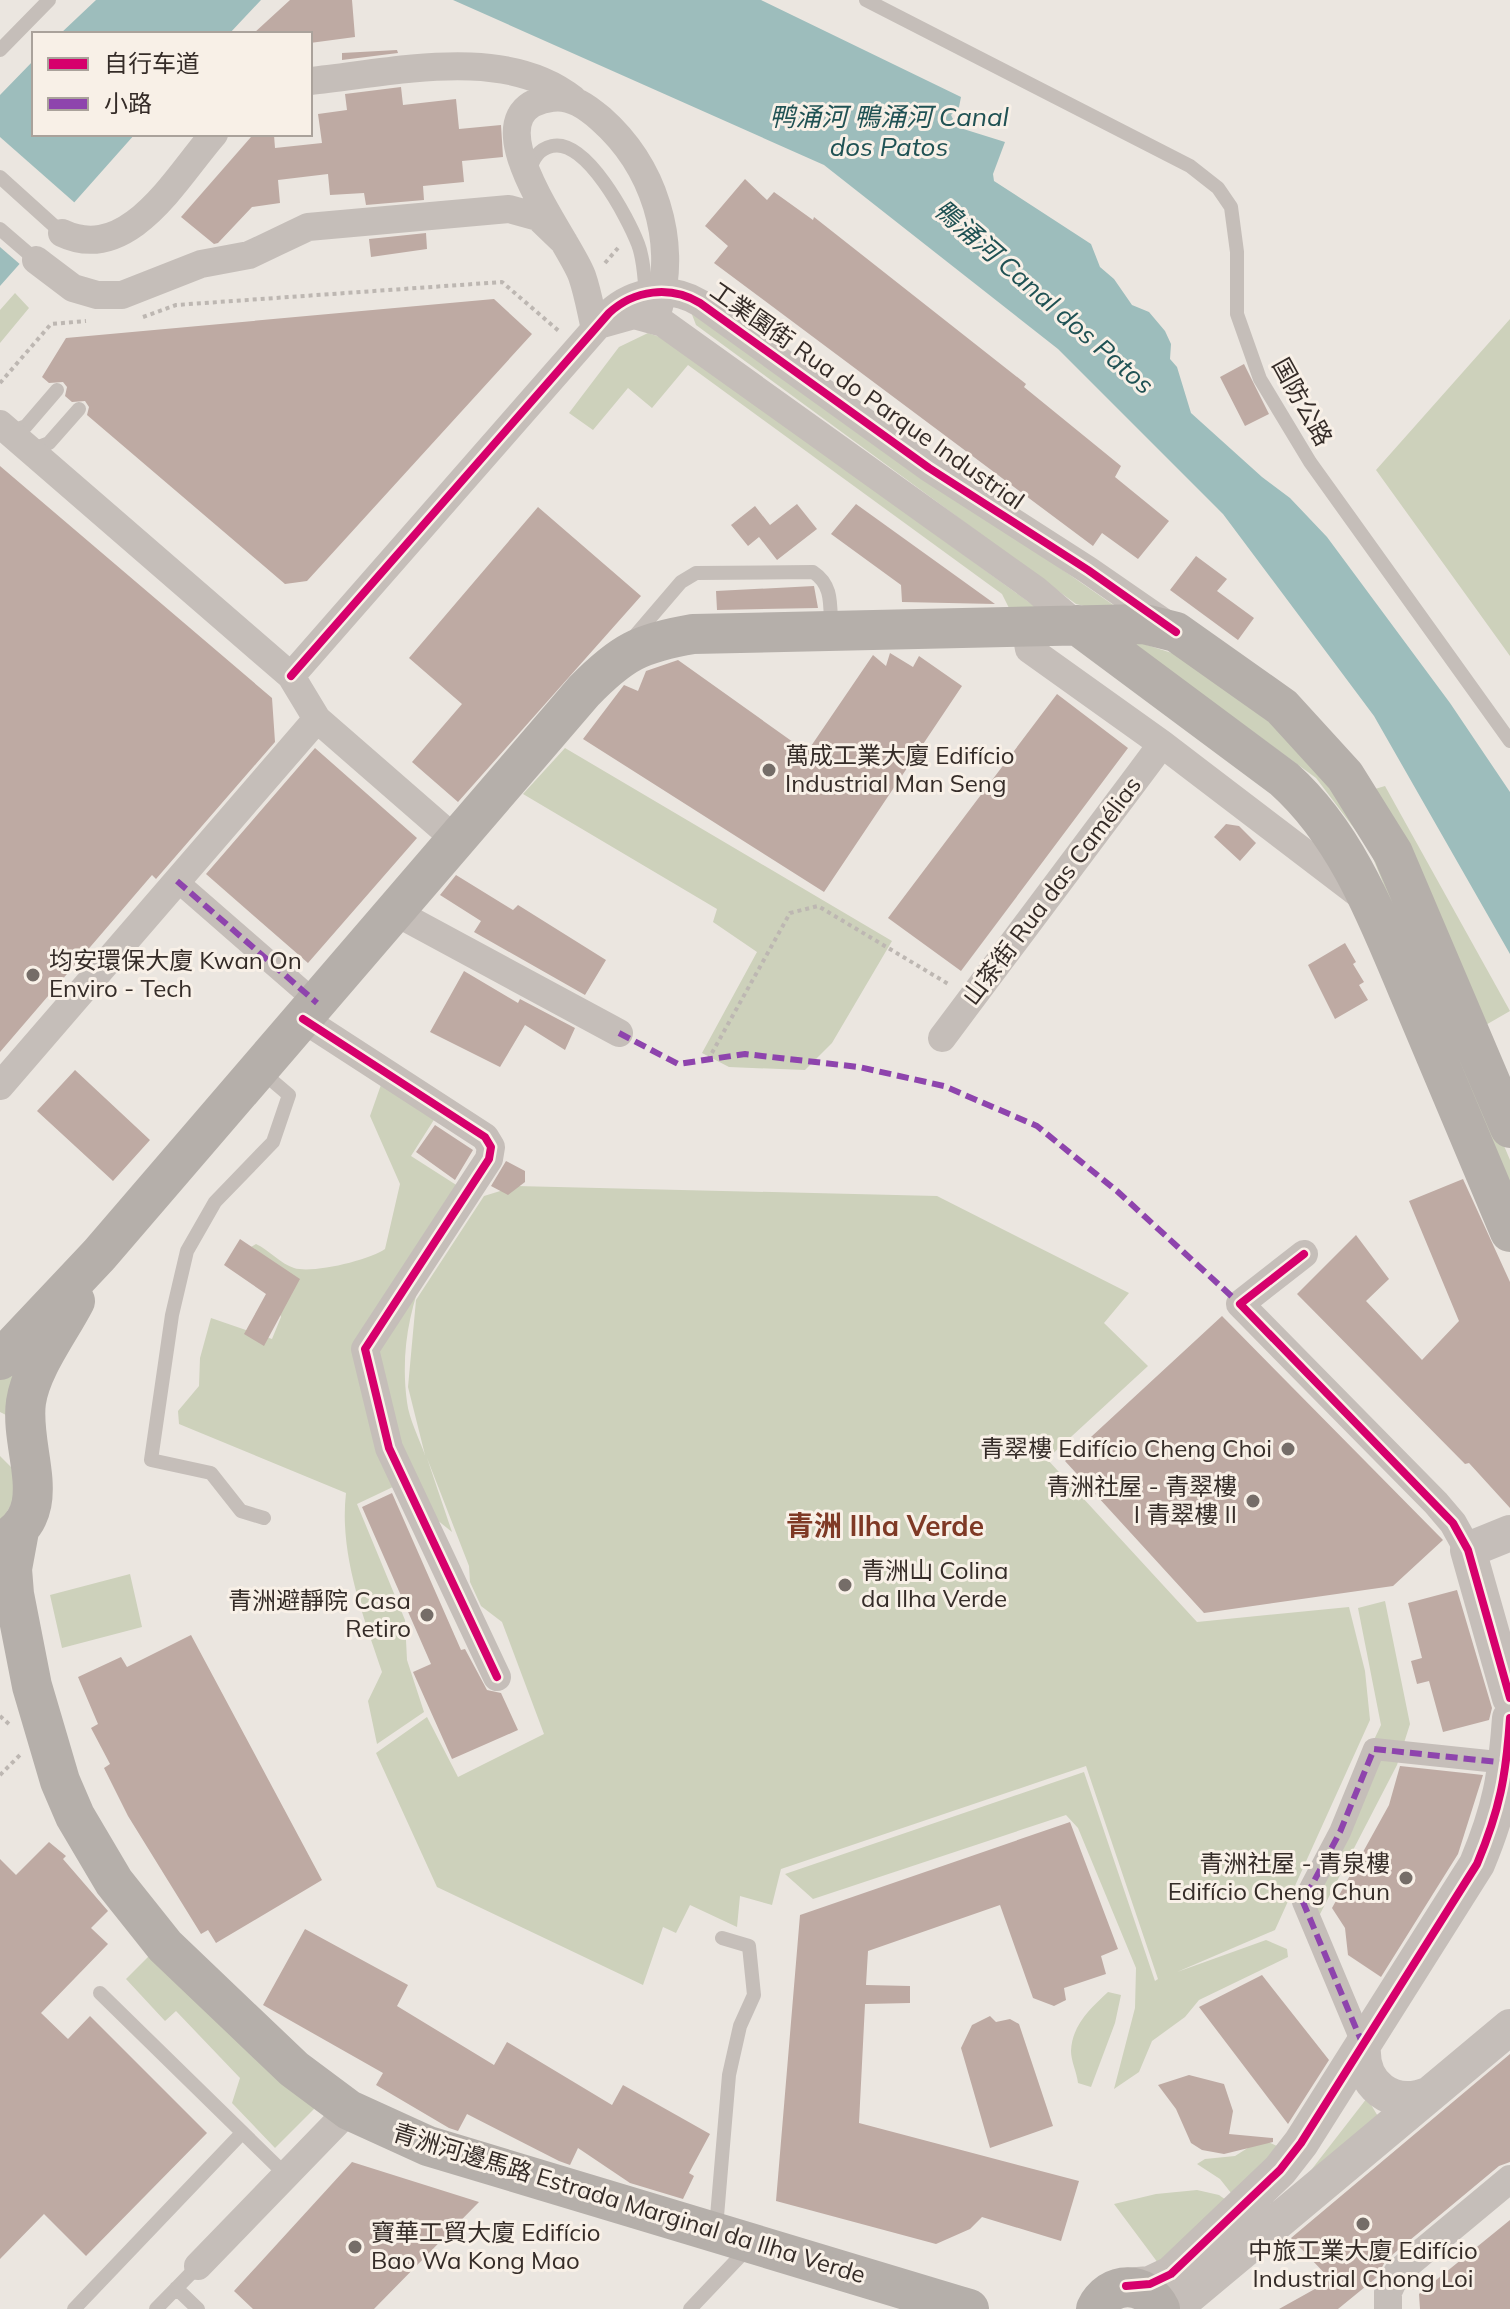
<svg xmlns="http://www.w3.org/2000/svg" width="1510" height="2309" viewBox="0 0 1510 2309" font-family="Mulish,'Noto Sans SC',sans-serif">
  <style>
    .green { fill: #cdd1bb }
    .water { fill: #9dbdbc }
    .pier { fill: #ebe6e0 }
    .building { fill: #beaaa3 }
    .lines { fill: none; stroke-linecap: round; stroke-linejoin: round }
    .path { stroke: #bdb7b2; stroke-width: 4; stroke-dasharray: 4 4; stroke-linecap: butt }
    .service { stroke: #c5beb9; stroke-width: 14 }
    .pedestrian { stroke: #c5beb9; stroke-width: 22 }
    .minor { stroke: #c5beb9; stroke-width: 28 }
    .tertiary { stroke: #c5beb9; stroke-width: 36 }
    .secondary { stroke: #b5afaa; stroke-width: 40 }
    .quiet { stroke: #8e44ad; stroke-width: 6; stroke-dasharray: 12 6; stroke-linecap: butt }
    .cycleway-casing { stroke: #f8f0e7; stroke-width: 13 }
    .cycleway { stroke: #d6006c; stroke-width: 8 }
    .poi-dot { fill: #756d68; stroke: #f8f0e7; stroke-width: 3 }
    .labels { text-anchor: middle; stroke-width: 6; stroke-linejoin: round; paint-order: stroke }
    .street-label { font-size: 24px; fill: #352c28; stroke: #f8f0e7 }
    .poi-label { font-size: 24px; fill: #352c28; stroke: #f8f0e7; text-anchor: start }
    .water-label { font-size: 26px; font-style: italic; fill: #205254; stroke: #f8f0e7 }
    .quarter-label { font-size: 28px; font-weight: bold; fill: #7f3925; stroke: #f8f0e7 }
  </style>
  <rect width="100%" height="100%" fill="#ebe6e0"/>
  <path class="green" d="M15 293 29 308 0 343V310Z
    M691 312 704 321 1132 618 1076 604 696 325Z
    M1510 319V656L1376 470Z
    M648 333 668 340 1048 616 1010 610 1002 594 688 365 652 408 628 388 593 430 569 413 619 347Z
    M1125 638 1175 654 1289 736 1380 851 1510 1160V1199L1369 848 1316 778Z
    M565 748 892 941 832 1043 805 1070 729 1067 702 1053 757 952 713 922 717 909 523 794Z
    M1385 786 1510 1011 1484 1026 1375 789Z
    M382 1082 437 1115 411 1156 461 1188C428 1260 396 1320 407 1402 409 1419 419 1438 425 1455L408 1387 416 1300 484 1196 516 1186 937 1196 1129 1293 1104 1323 1148 1366 1047 1459 1197 1622 1349 1607 1365 1671 1370 1720 1275 1930 1177 1972 1266 1940 1287 1949 1288 1957 1199 2000 1185 2017 1152 2041 1139 2072 1114 2089 1135 2008 1136 1968 1078 1828 1066 1815 813 1899 785 1874 1084 1772 1155 1981 1158 1979 1086 1766 781 1869 772 1905 740 1896 737 1927 690 1905 676 1933 663 1927 643 1985 437 1887 376 1753 427 1717 458 1777 544 1734 502 1622 481 1606 470 1582 469 1566 427 1458 452 1532 395 1486 357 1504 405 1620 407 1660 424 1712 377 1744 368 1701 382 1672C363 1615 339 1554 346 1493L179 1424 178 1411 199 1386 200 1358 211 1318 272 1339 281 1317 274 1295 239 1254 256 1244C269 1250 281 1264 294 1268 312 1274 370 1260 385 1249L400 1184 370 1116Z
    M42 1329 10 1417 0 1412V1376Z
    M0 1456 11 1467 18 1492 0 1524Z
    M130 1574 142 1627 62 1648 50 1595Z
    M1385 1601 1410 1724 1397 1765 1318 1918 1295 1907 1381 1725 1358 1608Z
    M150 1955 316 2107 275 2148 232 2103 240 2078 176 2011 165 2021 126 1979Z
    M1108 1992 1121 1995 1115 2023 1091 2087 1078 2083C1077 2073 1071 2061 1071 2051 1072 2025 1090 2009 1108 1992Z
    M1367 2098 1382 2123 1298 2187Z
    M1262 2139 1279 2147 1235 2198 1220 2179 1197 2164 1205 2159 1235 2156Z
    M1197 2190 1219 2195 1233 2205 1158 2263 1114 2204 1156 2194Z"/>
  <path class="water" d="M96 0H261L229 34H60Z
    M453 0H761L961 97 959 107 951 115 957 127 1005 142 993 174 994 181 1091 244 1100 267 1114 279 1132 305 1149 312 1165 331 1171 344 1170 359 1177 367 1191 413 1262 477 1290 498 1327 537 1450 703 1510 792V954L1374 716 1223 514 1058 349 824 165Z
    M34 60V134H135L0 286V95Z"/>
  <path class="pier" d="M0 137 75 203 22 266 0 247Z"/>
  <path class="building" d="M290 0H352L355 37 310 43V34H253Z
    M397 50 398 53 342 60V53Z
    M401 87 403 105 456 99 459 129 501 125 503 157 462 161 464 182 423 186 424 200 366 205 364 193 330 195 328 174 278 180 280 203 252 207 218 243 214 244 181 217 251 137 274 135 275 148 322 143 318 114 347 110 345 94Z
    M745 179 767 200 774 192 813 220 814 217 1026 384 1024 387 1121 466 1115 477 1169 521 1138 559 1102 533 1093 546 714 263 728 246 705 226Z
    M426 233 427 249 371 257 369 239Z
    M494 299 532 334 307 581 285 584 87 415 89 407 85 401 72 402 65 396 67 387 63 382 49 383 42 377 66 338Z
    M1244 364 1269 414 1245 426 1220 377Z
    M0 466 272 698 275 742 156 879 152 875 0 1052Z
    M797 504 817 529 777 560 759 537 748 546 731 525 755 506 770 525Z
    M856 504 995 604 902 602 901 585 831 534Z
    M538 507 641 596 458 802 412 762 462 704 409 658Z
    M1196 556 1227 579 1217 591 1254 618 1238 640 1170 590Z
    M814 586 818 608 717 610 716 591Z
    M890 653 913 667 919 656 962 686 824 892 583 739 624 685 638 691 646 671 678 660 807 752 873 655 886 666Z
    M1057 694 1128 748 961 971 888 918Z
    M315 748 417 838 308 963 206 874Z
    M1226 824 1239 826 1256 843 1240 861 1214 837Z
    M456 875 513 910 518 905 606 960 585 995 474 932 481 921 440 895Z
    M1345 943 1356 962 1353 964 1364 982 1359 985 1368 1000 1335 1019 1308 965Z
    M464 971 518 1003 520 999 575 1028 565 1050 525 1025 500 1067 430 1032Z
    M75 1070 150 1140 113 1181 37 1111Z
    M435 1125 473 1150 455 1180 416 1152Z
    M506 1161 525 1171V1182L508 1195 491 1186Z
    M1463 1179 1510 1282V1508L1469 1463 1465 1464 1297 1294 1356 1235 1389 1279 1366 1301 1422 1360 1459 1321 1409 1201Z
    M240 1239 300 1279 264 1346 244 1334 266 1294 224 1265Z
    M1222 1316 1443 1540 1393 1586 1204 1613 1065 1461Z
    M392 1493 461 1650 465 1649 487 1690 501 1693 518 1730 452 1759 413 1672 431 1664 362 1507Z
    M1457 1590 1492 1708 1489 1720 1443 1732 1429 1681 1417 1684 1411 1661 1422 1658 1408 1603Z
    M191 1635 322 1880 216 1943 208 1930 201 1934 128 1816 104 1768 110 1764 91 1728 98 1724 78 1677 121 1657 127 1667Z
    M1400 1766 1483 1775 1458 1854 1381 1977 1348 1955 1345 1928 1332 1908 1389 1805Z
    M1070 1822 1118 1949 1101 1956 1106 1974 1064 1988 1066 2000 1054 2006 1033 1998 1000 1905 868 1951 866 1985 910 1986V2003L865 2004 859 2123 1079 2181 1061 2241 982 2217 970 2229 936 2244 776 2201 800 1915Z
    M49 1842 66 1856 63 1859 108 1911 91 1928 108 1944 41 2013 68 2039 90 2016 207 2133 86 2256 44 2214 0 2259V1859L16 1875Z
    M305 1929 408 1985 397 2006 494 2065 507 2042 612 2105 623 2085 710 2134 689 2173 694 2176 683 2199 630 2183 578 2148 570 2165 559 2161 467 2114 458 2131 449 2128 376 2085 383 2073 263 2005Z
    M1262 1975 1329 2060 1288 2124 1199 2007Z
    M990 2016 996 2022 1010 2019 1019 2024 1053 2126 990 2148 961 2048 972 2025Z
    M1510 2054V2162L1499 2166 1386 2260 1376 2278 1338 2309H1279L1331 2280 1291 2238Z
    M1189 2075 1224 2084 1233 2111 1229 2134 1273 2138V2142L1224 2154 1202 2150 1191 2143 1176 2109 1158 2085Z
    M352 2162 479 2202 374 2309H253L234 2291Z
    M1510 2220V2309H1420L1419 2294Z"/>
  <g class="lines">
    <path class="path" d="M605 263 618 248
      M143 317 176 305 502 282 560 332
      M0 383 51 324 86 321
      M708 1060 790 913 818 906 950 985
      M0 1716 10 1725
      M0 1775 21 1754"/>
    <path class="service" d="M866 0 1190 166 1218 188 1231 207 1237 252V314L1260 379 1310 462 1510 741
      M0 50 49 0
      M530 172C532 159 539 149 552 146 586 138 628 218 638 244 644 259 644 277 646 293
      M0 177 62 233
      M0 229 36 260
      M10 432 26 426 57 390
      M31 450 49 443 79 409
      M633 638 681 582 696 573 813 572C833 585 830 605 831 627
      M262 1072 289 1095 273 1142 215 1202 187 1251 172 1315 151 1460 211 1473 241 1511 264 1518
      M100 1993 286 2175
      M716 2228 729 2075 740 2026 754 1995 749 1946 722 1938
      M176 2288 198 2309
      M74 2309 242 2133
      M156 2309 198 2266
      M690 2309 749 2247"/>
    <path class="pedestrian" d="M177 881 317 1003
      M1363 2045 1303 1902 1340 1832 1374 1749 1507 1763"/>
    <path class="minor" d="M310 81C391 73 504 44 573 99
      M62 233C129 265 177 176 214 134
      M36 260 73 288 97 295H122L201 264 249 255 308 227 509 209 538 217 564 242
      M602 324 634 315 663 323 1036 590 1077 625
      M595 329C591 312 588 293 582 276 569 239 463 110 552 98 571 95 587 107 601 119 654 166 677 239 659 307
      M0 424 291 676 317 719 457 841
      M1025 627 1029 649 1162 744 1364 898
      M291 676 609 313C634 290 670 285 700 303L929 468 1088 570 1169 626
      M395 912 619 1033
      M303 1019 485 1137 491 1147 489 1159 365 1349 389 1448 497 1677
      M942 1038 1162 744
      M0 1086 317 719
      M1304 1254 1240 1304 1436 1503 1453 1523 1468 1550
      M198 2266 349 2110
      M1388 2309V2292L1397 2273 1510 2179"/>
    <path class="tertiary" d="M1510 1533 1468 1550 1510 1698
      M1363 2045C1360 2085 1392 2110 1430 2094
      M1126 2286 1150 2284 1171 2274 1280 2170 1301 2143 1477 1864C1500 1809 1506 1776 1510 1718
      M1173 2309 1510 2027"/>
    <path class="secondary" d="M1077 625 1284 779C1352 840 1382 930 1417 1011 1448 1085 1479 1158 1510 1232
      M0 1360 99 1255 584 691C622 652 640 643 693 634L1144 624 1176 632 1282 707 1345 776 1393 853 1510 1128
      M19 1531 12 1569 14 1594 32 1686 60 1781 75 1816 114 1882 165 1946 294 2069 349 2110 428 2146 969 2309
      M0 1542C59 1514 19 1452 26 1402 31 1368 59 1332 75 1301
      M1096 2309C1109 2280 1146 2280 1160 2309"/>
    <path class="quiet" d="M177 881 317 1003
      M619 1033 678 1064 745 1054 859 1067 944 1086 1037 1126 1117 1191 1240 1304
      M1363 2045 1303 1902 1340 1832 1374 1749 1507 1763"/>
    <defs>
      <path id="cycleway" d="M291 676 609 313C634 290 670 285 700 303L929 468 1088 570 1176 632
        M303 1019 485 1137 491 1147 489 1159 365 1349 389 1448 497 1677
        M1304 1254 1240 1304 1453 1523 1468 1550 1510 1698
        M1126 2286 1150 2284 1171 2274 1280 2170 1301 2143 1477 1864C1500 1809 1506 1776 1510 1718"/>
    </defs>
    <use href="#cycleway" class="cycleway-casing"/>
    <use href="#cycleway" class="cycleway"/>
  </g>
  <g class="poi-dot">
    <circle cx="769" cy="770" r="8"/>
    <circle cx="33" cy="975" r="8"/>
    <circle cx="1288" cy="1449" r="8"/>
    <circle cx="1253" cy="1501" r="8"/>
    <circle cx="845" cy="1585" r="8"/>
    <circle cx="427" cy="1615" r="8"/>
    <circle cx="1406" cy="1878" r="8"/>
    <circle cx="1363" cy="2224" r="8"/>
    <circle cx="355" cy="2247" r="8"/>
  </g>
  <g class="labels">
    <g class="street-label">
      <text transform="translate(867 396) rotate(35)" y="8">工業園街 Rua do Parque Industrial</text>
      <text transform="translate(1302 402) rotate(61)" y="8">国防公路</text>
      <text transform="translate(1052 891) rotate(-53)" y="8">山茶街 Rua das Camélias</text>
      <text transform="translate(629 2204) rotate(17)" y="8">青洲河邊馬路 Estrada Marginal da Ilha Verde</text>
    </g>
    <g class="poi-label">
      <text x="785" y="764">萬成工業大廈 Edifício<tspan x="785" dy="28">Industrial Man Seng</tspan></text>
      <text x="49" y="969">均安環保大廈 Kwan On<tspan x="49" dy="28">Enviro - Tech</tspan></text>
      <text x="1272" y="1457" text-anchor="end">青翠樓 Edifício Cheng Choi</text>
      <text x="1237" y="1495" text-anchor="end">青洲社屋 - 青翠樓<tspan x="1237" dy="28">I 青翠樓 II</tspan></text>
      <text x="861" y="1579">青洲山 Colina<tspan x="861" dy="28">da Ilha Verde</tspan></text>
      <text x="411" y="1609" text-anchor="end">青洲避靜院 Casa<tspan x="411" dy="28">Retiro</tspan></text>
      <text x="1390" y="1872" text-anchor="end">青洲社屋 - 青泉樓<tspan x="1390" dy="28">Edifício Cheng Chun</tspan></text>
      <text x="371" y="2241">寶華工貿大廈 Edifício<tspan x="371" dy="28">Bao Wa Kong Mao</tspan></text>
      <text x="1363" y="2259" text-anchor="middle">中旅工業大廈 Edifício<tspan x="1363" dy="28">Industrial Chong Loi</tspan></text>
    </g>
    <g class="water-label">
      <text x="889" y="126">鸭涌河 鴨涌河 Canal<tspan x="889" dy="30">dos Patos</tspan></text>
      <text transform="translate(1044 297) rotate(41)" y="9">鴨涌河 Canal dos Patos</text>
    </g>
    <g class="quarter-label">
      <text x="885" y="1536">青洲 Ilha Verde</text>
    </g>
  </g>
  <rect x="32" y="32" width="280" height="104" fill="#f8f0e7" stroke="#aaa29b" stroke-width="2"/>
  <rect x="48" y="58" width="40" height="12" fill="#d6006c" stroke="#aaa29b" stroke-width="2"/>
  <text x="104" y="72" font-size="24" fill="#352c28">自行车道</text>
  <rect x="48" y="98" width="40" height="12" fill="#8e44ad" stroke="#aaa29b" stroke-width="2"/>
  <text x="104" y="112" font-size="24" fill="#352c28">小路</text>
</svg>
